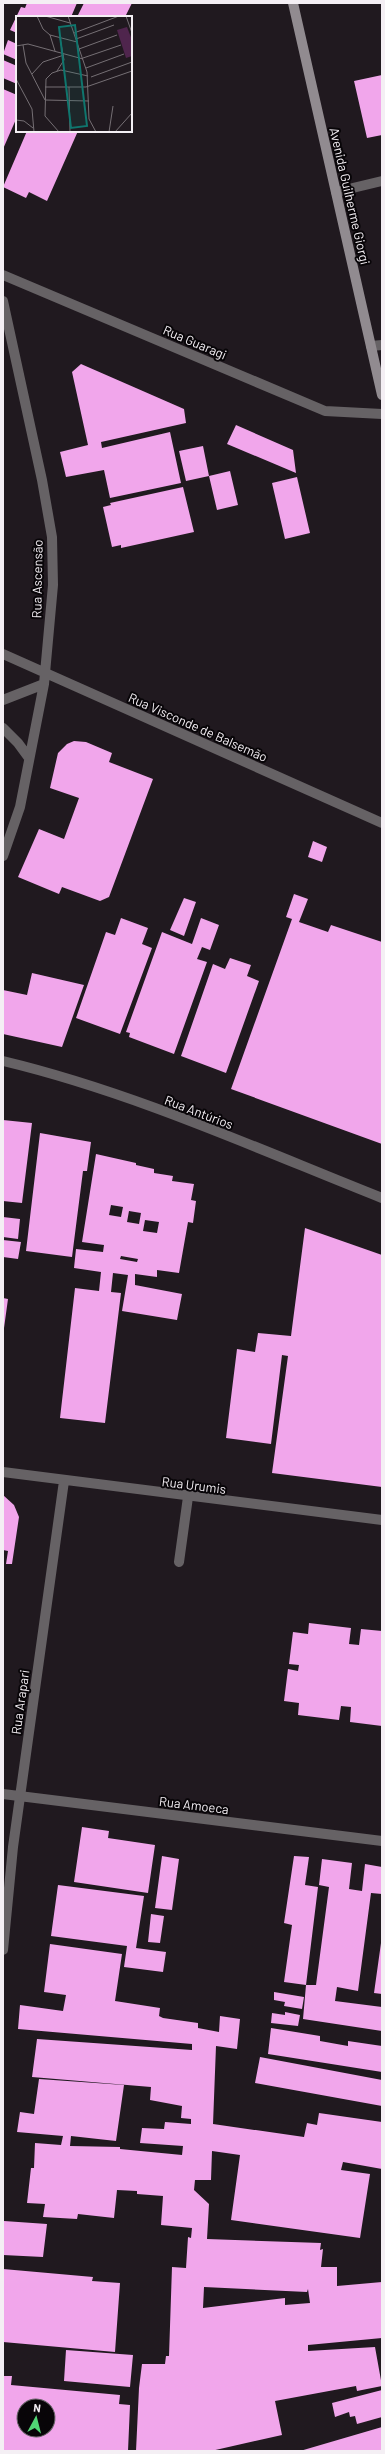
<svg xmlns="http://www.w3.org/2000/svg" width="385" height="2454" viewBox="0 0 385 2454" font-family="Barlow,sans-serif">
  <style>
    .building { fill: #f1a6eb; fill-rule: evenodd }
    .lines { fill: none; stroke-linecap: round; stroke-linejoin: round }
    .lane { stroke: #666265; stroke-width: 10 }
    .street { stroke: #666265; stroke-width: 10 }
    .secondary { stroke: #918b90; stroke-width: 10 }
    .labels { text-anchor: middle; stroke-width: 4; stroke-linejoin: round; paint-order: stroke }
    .street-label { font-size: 13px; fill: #f4eff4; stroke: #080508 }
    .inset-road { fill: none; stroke: #756f74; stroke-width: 1 }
    .view { fill: #0f766e; fill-opacity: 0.15; stroke: #0f766e; stroke-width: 2 }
    .inset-edge { fill: none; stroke: #f4eff4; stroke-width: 2 }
  </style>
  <rect width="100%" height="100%" fill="#20191f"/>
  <path class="building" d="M27 3H77L71 17H17V33L10 30 21 7 25 8Z
    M84 3H132L125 17H77Z
    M8 40 17 44V60L3 54Z
    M3 60 17 66V84L3 78Z
    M382 75V135L367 138 354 81Z
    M3 89 17 95V117L3 149Z
    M27 131H78L47 201 29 192 26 198 3 187Z
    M81 364 184 409 186 423 101 442 102 448 170 432 181 483 110 498 104 470 66 477 60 452 88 445 72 372Z
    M236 425 293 450 296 473 227 444Z
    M203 446 209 476 186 481 179 451Z
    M230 471 238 505 217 510 209 476Z
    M297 477 310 533 285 539 272 483Z
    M183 487 194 532 121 548V545L112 547 103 507 111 505 110 503Z
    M74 741 86 742 112 753 109 762 153 779 109 897 100 901 62 887 59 894 18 877 39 829 64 839 79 798 50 788 58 753 67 744Z
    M313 841 327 847 322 862 308 857Z
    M294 894 308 899 299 922 328 932 331 925 382 942V1144L231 1089 292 919 286 917Z
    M184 898 196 902 184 936 170 930Z
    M121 918 148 928 142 944 152 948 120 1034 76 1018 106 932 115 935Z
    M201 918 219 925 210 950 202 947 197 959 207 962 174 1054 129 1037 130 1033 126 1032 162 932 192 944Z
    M230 958 251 965 247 976 259 981 226 1073 181 1056 213 964 225 969Z
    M32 973 84 985 62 1047 3 1034V990L27 995Z
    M3 1120 32 1123 22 1203 3 1201Z
    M40 1133 91 1142 87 1171H83L72 1257 26 1251Z
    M96 1154 136 1163V1165L154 1169V1173L173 1176 172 1181 194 1184 191 1200 196 1201 193 1223 188 1222 179 1273 157 1270V1277L135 1274V1285L182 1294 177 1320 122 1311 128 1275 113 1273 111 1292 121 1293 105 1423 60 1418 75 1288 99 1291 101 1272 74 1268 76 1249 103 1252 104 1245 82 1242ZM111 1205 123 1207 121 1217 109 1215ZM129 1211 141 1213 139 1224 127 1222ZM145 1220 159 1222 157 1233 143 1231ZM121 1256 138 1259 137 1262 120 1259Z
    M3 1217 20 1219 18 1239 3 1237Z
    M305 1228 382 1255V1487L272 1473 288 1356 282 1355 271 1444 226 1438 237 1349 255 1352 258 1333 291 1336Z
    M3 1240 21 1242 18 1259 3 1257Z
    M3 1298 8 1299 4 1328H3Z
    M3 1495 14 1505 19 1517 12 1564H6L8 1551 3 1550Z
    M309 1623 351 1628 349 1644 359 1645 361 1629 382 1631V1726L350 1722 351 1707 341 1706 339 1720 298 1715 299 1703 284 1701 288 1669 298 1671 299 1665 289 1664 293 1632 308 1634Z
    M82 1827 109 1831 108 1838 155 1845 148 1893 74 1882Z
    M162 1856 179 1859 172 1910 155 1908Z
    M294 1856 309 1857 305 1885 318 1887 306 1985 284 1982 292 1925 284 1923Z
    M322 1859 352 1863 349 1889 362 1891 365 1864 382 1867V1894L371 1893 358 1991 337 1987 335 2001 382 2007V2031L303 2019 306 1985H316L329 1887 319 1885Z
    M58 1885 144 1896 136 1948 166 1952 163 1972 124 1967 127 1946 51 1936Z
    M151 1914 164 1916 160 1943 148 1942Z
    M381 1943H382V1994L374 1993Z
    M50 1944 122 1954 115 2001 160 2008 159 2016 163 2018 198 2023V2028L219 2032 220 2016 240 2019 237 2049 216 2046 213 2124 304 2137 307 2123 317 2125 319 2113 382 2122V2169L343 2162 341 2170 370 2174 360 2238 231 2220 240 2155 212 2151 211 2180H195L194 2190 209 2204 207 2239 321 2243 320 2250 323 2249 321 2267H337V2286L382 2282V2338L308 2345V2351L375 2347 382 2386 357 2391 356 2386 275 2401 282 2435 211 2451H136L139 2388 142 2364H165L166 2356H169L172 2267 186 2268 188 2237 191 2238 192 2228 161 2225 163 2196 137 2194V2191L117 2190 114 2218 78 2214 77 2219 43 2217 45 2204 27 2203 31 2168H34L35 2143 61 2145 63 2136 17 2132 20 2112 34 2114 39 2079 124 2085 116 2141 71 2136 70 2146 120 2147V2149L182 2155 183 2146 140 2143 142 2128 164 2129 165 2122 191 2124V2119L181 2118 182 2106 150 2100 151 2087 32 2077 37 2039 192 2050V2044L18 2029 20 2005 63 2011 66 1995 44 1992ZM204 2287 307 2292 308 2289 310 2303 285 2305V2298L203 2308Z
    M274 1992 304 1997 302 2009 284 2006 285 2002 274 2000Z
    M285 2012 300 2015 298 2026 271 2023 272 2013 285 2015Z
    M271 2028 320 2036V2041L348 2046V2041L382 2046V2072L268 2054Z
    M260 2057 382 2080V2106L255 2083Z
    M4 2221 47 2224 43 2257 3 2255Z
    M3 2269 93 2277 92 2281 120 2283 115 2352 3 2342Z
    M66 2350 133 2355 130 2387 64 2381Z
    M3 2376H12L11 2385 120 2395 119 2404 130 2405 128 2451H3ZM24 2406H48V2430H24Z
    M382 2390V2417L357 2424 355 2416 350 2417 349 2412 335 2417 332 2403Z
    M382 2427V2451H300Z"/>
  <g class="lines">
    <path class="lane" d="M179 1562 188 1497"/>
    <path class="street" d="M336 192 382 181
      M3 275 325 411 382 414
      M3 301 42 480 52 537 53 585 44 684 20 807 3 856
      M371 346 382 345
      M3 654 382 823
      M3 700 44 684
      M3 728 18 743 29 758
      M3 1061C133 1092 258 1149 382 1198
      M3 1472 382 1520
      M3 1794 382 1841
      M3 1950 13 1847 64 1481"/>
    <path class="secondary" d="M293 3 382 395"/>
  </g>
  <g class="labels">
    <g class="street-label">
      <text transform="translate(350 196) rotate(77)" y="5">Avenida Guilherme Giorgi</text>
      <text transform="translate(195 342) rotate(23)" y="5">Rua Guaragi</text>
      <text transform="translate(37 579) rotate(-89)" y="5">Rua Ascensão</text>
      <text transform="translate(198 727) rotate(24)" y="5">Rua Visconde de Balsemão</text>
      <text transform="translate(199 1112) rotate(21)" y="5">Rua Antúrios</text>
      <text transform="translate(194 1485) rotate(7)" y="5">Rua Urumis</text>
      <text transform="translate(20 1702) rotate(-82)" y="5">Rua Arapari</text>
      <text transform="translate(194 1805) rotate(7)" y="5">Rua Amoeca</text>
    </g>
  </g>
  <g transform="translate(16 16)">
    <rect width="116" height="116" fill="#20191f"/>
    <path d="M111 11 116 24V40L110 42 101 14Z" fill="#4f254d"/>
    <path class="inset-road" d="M21 0 27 13 34 19 61 26M29 0 54 7M52 0 71 56 73 103 80 116M110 0 116 17M58 17 103 0M34 19 39 35M60 23 98 9M7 29 10 47 29 84 73 85M0 30 12 28 67 43M63 33 101 19M0 37V59M67 42 105 29M70 52 108 38M41 55 48 44 44 22M16 58 27 46 48 39M75 61 116 46M0 63 16 93 18 116M29 71H70L116 55M53 71 54 116M0 104 8 105 17 112M43 116 29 100 30 63 36 57 45 54 72 60M93 116 97 90M99 116 116 97"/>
    <path class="view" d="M59 9 71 110 55 112 43 11Z"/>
    <rect width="116" height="116" class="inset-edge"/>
  </g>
  <rect width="385" height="2454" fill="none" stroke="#f4eff4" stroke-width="8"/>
  <g transform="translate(36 2418) rotate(7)"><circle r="19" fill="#080508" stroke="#666366"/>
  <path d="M0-3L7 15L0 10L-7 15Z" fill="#51d674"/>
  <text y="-6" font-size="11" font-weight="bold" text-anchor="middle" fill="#f4eff4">N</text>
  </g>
</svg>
